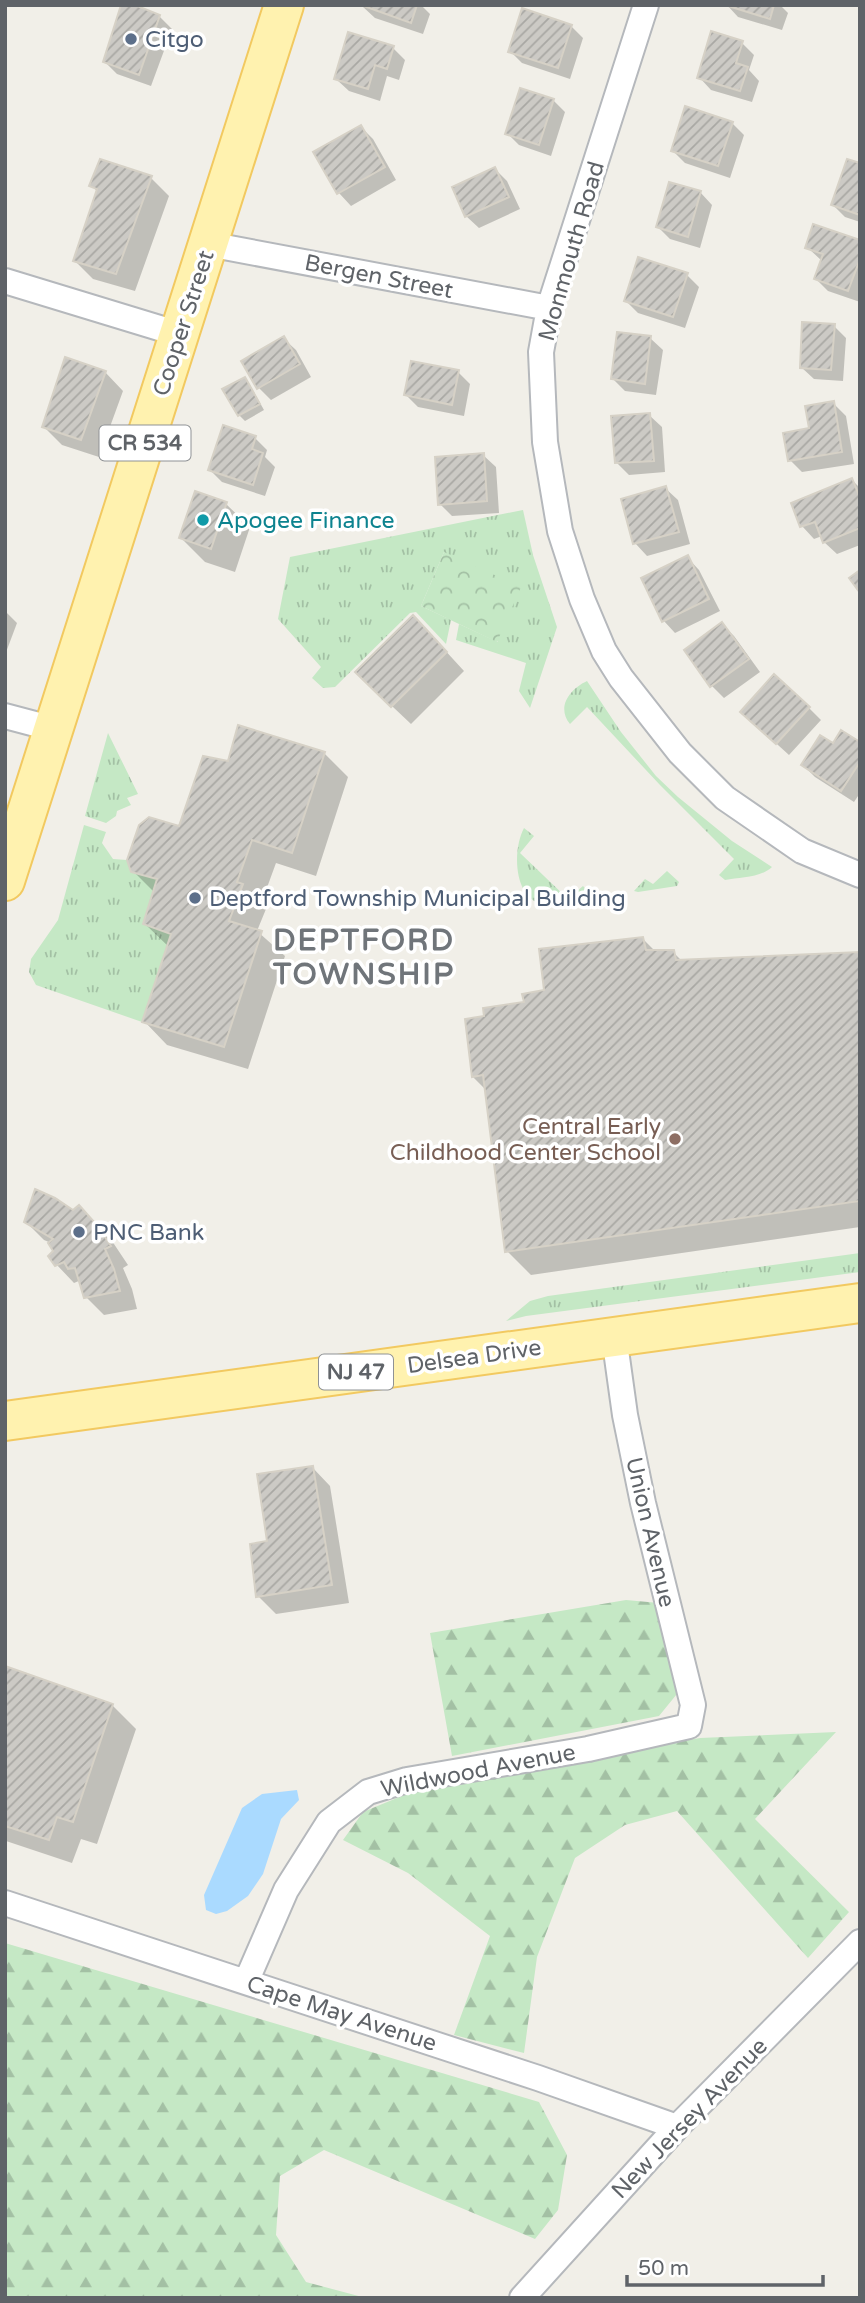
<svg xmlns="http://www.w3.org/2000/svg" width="865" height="2303" viewBox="0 0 865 2303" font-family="'Varela Round',sans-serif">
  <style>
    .grass { fill: url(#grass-tufts) }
    .forest { fill: url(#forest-firs) }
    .park { fill: url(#park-crowns) }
    .water { fill: #aadaff }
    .shadow { fill: #0003 }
    .building { fill: url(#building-hatch); stroke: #d6d1c6; stroke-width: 2 }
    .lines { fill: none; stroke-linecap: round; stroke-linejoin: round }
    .minor-casing { stroke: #b5b8bc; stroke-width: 28 }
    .primary-casing { stroke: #f2c960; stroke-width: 42 }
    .minor { stroke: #fff; stroke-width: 24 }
    .primary { stroke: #fff2af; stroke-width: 38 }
    .service-dot { fill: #5c6f8a; stroke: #fff; stroke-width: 2.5 }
    .culture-dot { fill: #0f9aa8; stroke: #fff; stroke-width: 2.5 }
    .education-dot { fill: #8d6e63; stroke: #fff; stroke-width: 2.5 }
    .labels { text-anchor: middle; stroke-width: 7; stroke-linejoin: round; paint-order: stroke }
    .shield { fill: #fff; stroke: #8f9295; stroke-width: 2 }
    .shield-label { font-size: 21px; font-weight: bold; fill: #5f6368 }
    .service-label { font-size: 23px; fill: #4e5e75; stroke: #fff; text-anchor: start }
    .street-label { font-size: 23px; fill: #5f6368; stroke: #fff }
    .culture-label { font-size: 23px; fill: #0d838f; stroke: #fff; text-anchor: start }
    .education-label { font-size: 23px; fill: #785e54; stroke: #fff; text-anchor: end }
    .district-label { font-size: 30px; font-weight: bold; letter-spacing: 2px; fill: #70757a; stroke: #fff }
  </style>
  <defs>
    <pattern id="grass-tufts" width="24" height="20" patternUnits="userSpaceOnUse" patternTransform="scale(1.75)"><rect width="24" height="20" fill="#c5e8c5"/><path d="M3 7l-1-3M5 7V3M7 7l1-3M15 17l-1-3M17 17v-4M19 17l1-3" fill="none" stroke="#a3c0a4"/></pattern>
    <pattern id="forest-firs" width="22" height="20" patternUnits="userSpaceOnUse" patternTransform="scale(1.75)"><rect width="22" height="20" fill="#c5e8c5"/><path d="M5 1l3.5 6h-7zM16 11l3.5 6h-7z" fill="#a3c0a4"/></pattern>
    <pattern id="park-crowns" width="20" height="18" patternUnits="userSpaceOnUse" patternTransform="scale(1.75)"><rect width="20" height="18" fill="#c5e8c5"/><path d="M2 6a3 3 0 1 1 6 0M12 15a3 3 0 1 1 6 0" fill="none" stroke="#a3c0a4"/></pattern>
    <pattern id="building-hatch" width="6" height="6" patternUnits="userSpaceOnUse" patternTransform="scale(1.75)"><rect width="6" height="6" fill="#cccac5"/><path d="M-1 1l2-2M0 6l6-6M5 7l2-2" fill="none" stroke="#a9a8a4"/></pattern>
  </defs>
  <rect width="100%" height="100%" fill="#f1efe8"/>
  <path class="grass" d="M523 510 533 555 557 627 530 708 519 691 526 663 456 640 459 624 498 642 444 552 421 606 451 620 446 644 416 612 410 613 335 687 323 688 312 678 321 667 278 619 290 557Z
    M587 681 621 732 656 776 678 797 732 841 772 867C760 878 740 877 725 880L719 875 734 859 660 785 587 707 570 724C556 707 570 689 587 681Z
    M108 733 138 794 127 798 131 805 117 811 116 816 106 823 85 816Z
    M84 825 106 832 102 843 113 859 127 860 131 872 157 879 171 934 142 1022 36 985 29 972 31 959 58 920Z
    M524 828 534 836 520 853 568 899 583 886 593 897 591 899C577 901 561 906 547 905 513 903 512 850 524 828Z
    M667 871 679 882 677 886 638 892 634 891 645 879 653 884Z
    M860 1253V1272L526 1316 506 1321 530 1301 548 1296Z"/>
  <path class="forest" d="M626 1600 659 1603 681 1689 659 1716 452 1756 430 1633Z
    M836 1732 755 1819 849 1912 808 1958 677 1811 625 1825 575 1858 537 1957 524 2053 454 2035 490 1936 408 1873 343 1840 363 1812 409 1793 548 1764 700 1738Z
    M5 1943 539 2102 567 2155 558 2210 535 2239 324 2150 280 2176 276 2235 306 2282 366 2298H5Z"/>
  <path class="park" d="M444 552 521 587 497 642 421 606Z"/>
  <path class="water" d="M297 1790 299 1800 281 1819 263 1874 248 1896 227 1911 216 1914 206 1910 204 1895 242 1808 262 1794Z"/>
  <path class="shadow" d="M421 5 430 14 423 34 375 18 362 6Z
    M727 5H780L788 13 782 30 738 17Z
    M159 16 172 29 151 86 117 74 105 62Z
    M571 26 583 38 570 79 522 63 510 51Z
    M742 43 754 55 749 70 759 81 752 102 711 90 699 77Z
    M393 48 405 60 399 80 387 76 380 101 349 91 336 79Z
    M553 100 565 112 551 156 519 145 507 133Z
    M732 123 744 135 730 178 685 163 673 151Z
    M361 127 373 139 396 180 351 206 339 193 316 153Z
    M860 165V222L845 217 833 205Z
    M495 169 507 181 520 209 479 228 466 216Z
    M151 178 169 196 135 291 93 279 75 261 98 192 92 186Z
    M700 192 712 205 700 248 670 239 658 227Z
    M860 242V302L828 291 816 279 822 261 807 247Z
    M687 275 699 287 685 328 638 313 626 301Z
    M834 326 846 338 843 381 814 379 801 367Z
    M283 338 296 350 311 377 271 400 259 388Z
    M650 338 663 350 656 395 625 391 613 379Z
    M105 372 123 391 99 457 62 445 44 427Z
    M458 372 470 384 464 416 418 407 406 395Z
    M244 379 250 385 264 410 245 421 239 415Z
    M833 403 846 416 854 464 802 472 790 460Z
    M649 415 662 427 665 472 629 475 617 463Z
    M255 438 267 450 265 457 275 467 265 496 222 482 210 470Z
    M483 455 496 467 499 513 452 516 440 504Z
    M852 480 860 488V545L837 554 824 542 822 536 814 539 802 526Z
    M665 488 678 500 690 544 647 556 635 543Z
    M226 504 250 527 235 572 205 562 181 538Z
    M687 557 699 570 720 611 675 633 663 620Z
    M5 611 17 623 5 655Z
    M722 624 734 636 760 672 724 698 712 686 686 650Z
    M431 635 464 671 411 724 375 690Z
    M809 708 821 720 789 755 755 724Z
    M860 744V793L854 802 815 777 803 765 833 746Z
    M324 753 348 777 316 876 276 863 261 904 266 909 257 931 285 956 248 1069 167 1045 144 1021 169 947 145 924 155 893 133 871 180 828 229 763Z
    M643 939 656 952H673L682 961 860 953V1227L531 1275 507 1251 486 1090 473 1077 486 1018 526 1003Z
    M26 1222 97 1226 114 1244 128 1265 123 1268 132 1289 137 1309 104 1315 86 1297 81 1280 74 1283 56 1264 55 1251 51 1243 44 1240Z
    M312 1467 330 1486 349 1603 276 1614 258 1596 269 1542Z
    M5 1668 112 1705 136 1729 97 1844 81 1839 72 1863 6 1841 5 1845Z"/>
  <path class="building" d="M121 5H135L160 15 139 75 103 62Z
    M361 5H417L411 23Z
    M725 5H774L770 19Z
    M522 8 572 25 558 68 508 52Z
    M711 31 743 41 736 63 748 67 740 91 697 78Z
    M348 32 394 46 387 69 375 65 368 89 334 79Z
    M520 88 554 99 539 145 505 134Z
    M685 106 733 122 718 166 671 151Z
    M361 125 385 167 337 194 313 152Z
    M100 159 152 176 116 274 73 261 97 189 89 186Z
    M847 159 860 163V215L831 205Z
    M495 167 509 197 465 217 452 187Z
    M669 182 701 191 688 237 656 227Z
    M813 224 860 240V259L848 291 814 279 823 254 805 248Z
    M638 257 688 273 673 317 624 301Z
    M802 322 835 324 831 370 800 368Z
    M617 332 651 336 645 384 611 379Z
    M284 336 300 364 257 389 241 361Z
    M65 357 106 371 81 440 42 427Z
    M411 361 459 370 452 405 404 395Z
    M245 377 260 404 238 416 222 389Z
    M834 401 842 452 788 461 783 433 809 428 805 406Z
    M650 413 654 461 615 463 611 416Z
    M223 425 256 436 252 449 263 453 253 485 208 470Z
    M484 453 487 501 438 505 435 457Z
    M852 478 860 498V528L823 543 815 522 800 527 791 503Z
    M666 486 679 532 633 544 621 499Z
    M195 491 227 502 211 549 179 538Z
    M688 555 709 599 662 622 641 578Z
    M860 570V593L849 578Z
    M413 615 447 652 391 707 355 672Z
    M722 622 749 659 710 687 684 650Z
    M774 674 810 707 776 744 740 712Z
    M238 725 325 752 292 853 252 840 237 882 243 884 229 921 262 931 224 1047 142 1022 171 934 143 924 157 879 131 872 127 860 139 825 149 817 179 826 203 756 228 761Z
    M841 730 860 742V762L841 791 801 765 820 735 833 743Z
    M643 937 646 950H674L676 960 860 952V1201L505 1252 483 1075 472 1077 465 1019 484 1016 483 1008 524 1002 522 994 544 990 539 949Z
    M35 1189 55 1198 73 1210 79 1205 96 1224 111 1246 105 1249 114 1269 120 1291 84 1298 75 1268 68 1269 64 1262 55 1266 48 1256 53 1251 48 1243 53 1239 24 1222Z
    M313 1466 332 1585 256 1597 250 1544 267 1541 257 1474Z
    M5 1666 113 1704 73 1822 57 1817 49 1840 5 1826Z"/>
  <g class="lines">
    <defs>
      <path id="minor" d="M646 5 549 308 541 352 545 442 560 531 582 599 604 651 621 678 680 753 725 798 802 851 860 875
        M208 244 549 308
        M5 281 179 334
        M5 716 54 729
        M5 1903 538 2078 677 2127
        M246 1982 286 1890 329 1822 368 1792 407 1780 588 1749 689 1726 693 1705 643 1503 625 1415 614 1336
        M522 2298 677 2127 860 1942"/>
      <path id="primary" d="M5 881 284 5
        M5 1421 860 1303"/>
    </defs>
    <use href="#minor" class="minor-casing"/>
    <use href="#primary" class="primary-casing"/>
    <use href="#minor" class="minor"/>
    <use href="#primary" class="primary"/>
  </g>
  <g class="service-dot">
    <circle cx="131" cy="39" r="7"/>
    <circle cx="195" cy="898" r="7"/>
    <circle cx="79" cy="1232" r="7"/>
  </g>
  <circle class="culture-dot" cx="203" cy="520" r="7"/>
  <circle class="education-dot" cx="675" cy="1139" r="7"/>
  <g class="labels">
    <g class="shield">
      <rect x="99.5" y="425.5" width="91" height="35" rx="5"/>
      <rect x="319" y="1354.5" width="74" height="35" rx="5"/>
    </g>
    <g class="shield-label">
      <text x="145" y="450">CR 534</text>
      <text x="356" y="1379">NJ 47</text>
    </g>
    <g class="service-label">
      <text x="145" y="47">Citgo</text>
      <text x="209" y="906">Deptford Township Municipal Building</text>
      <text x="93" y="1240">PNC Bank</text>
    </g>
    <g class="street-label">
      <text transform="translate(571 251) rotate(-74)" y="8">Monmouth Road</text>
      <text transform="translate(379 276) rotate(11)" y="8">Bergen Street</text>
      <text transform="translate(183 323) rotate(-72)" y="8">Cooper Street</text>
      <text transform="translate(474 1356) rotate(-8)" y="8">Delsea Drive</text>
      <text transform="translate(651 1532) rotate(77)" y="8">Union Avenue</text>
      <text transform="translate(478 1770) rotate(-11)" y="8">Wildwood Avenue</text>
      <text transform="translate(342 2013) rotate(18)" y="8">Cape May Avenue</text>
      <text transform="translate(689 2118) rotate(-46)" y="8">New Jersey Avenue</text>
    </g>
    <g class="culture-label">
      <text x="217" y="528">Apogee Finance</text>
    </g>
    <g class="education-label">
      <text x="661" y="1134">Central Early<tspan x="661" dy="26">Childhood Center School</tspan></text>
    </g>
    <g class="district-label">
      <text x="364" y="950">DEPTFORD<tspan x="364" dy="34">TOWNSHIP</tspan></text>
    </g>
  </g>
  <rect width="865" height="2303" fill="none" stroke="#5f6368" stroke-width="14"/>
  <path d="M627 2275v10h196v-10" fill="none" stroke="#5f6368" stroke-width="3.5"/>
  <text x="638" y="2275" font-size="21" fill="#5f6368" stroke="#ffffff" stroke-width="5" paint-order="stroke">50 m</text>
</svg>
